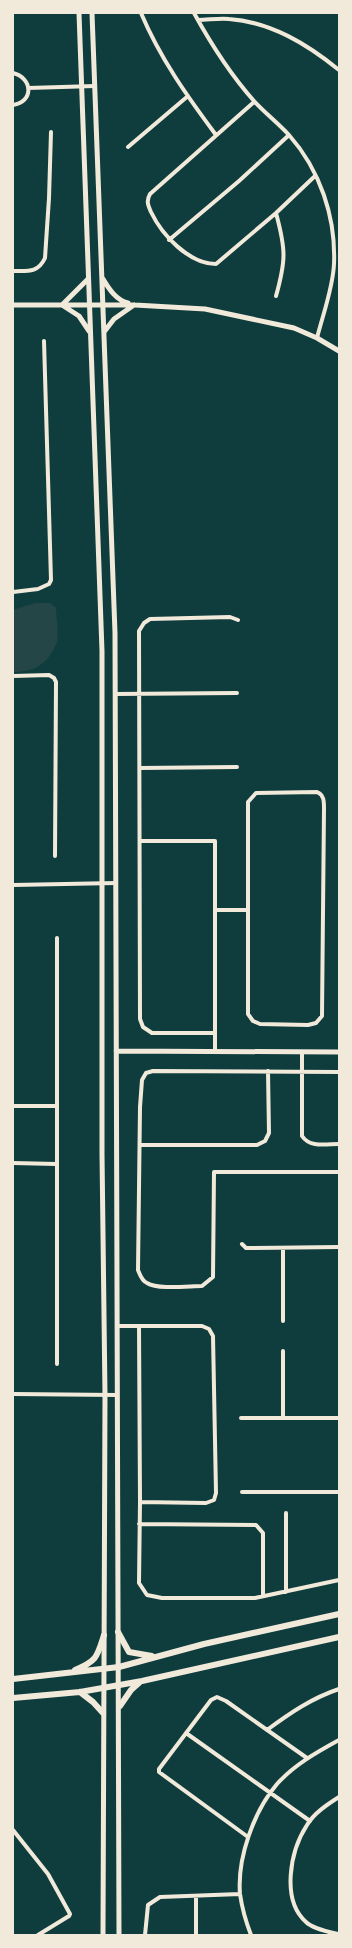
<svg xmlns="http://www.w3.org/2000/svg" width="352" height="1948" viewBox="0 0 352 1948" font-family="Helvetica,sans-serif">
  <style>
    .green { fill: #244646 }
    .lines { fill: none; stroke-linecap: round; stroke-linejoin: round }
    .minor { stroke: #f1e9da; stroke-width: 4 }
    .tertiary { stroke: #f1e9da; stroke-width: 5 }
    .primary { stroke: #f1e9da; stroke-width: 6 }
  </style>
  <rect width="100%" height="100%" fill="#0f3d3e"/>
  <path class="green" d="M35 603H50L56 608C56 615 59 636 57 642 48 664 35 672 13 672V610Z"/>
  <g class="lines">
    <path class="minor" d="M141 13C160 58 187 96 216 135
      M194 13C211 44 230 74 254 101 265 113 278 123 289 135 320 170 336 217 334 264 333 288 323 314 317 338
      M198 20C208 20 219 18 229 19 271 22 307 44 339 70
      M13 73C33 78 34 102 13 105
      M28 88 95 86
      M254 102 150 194C146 201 148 205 151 212 162 235 189 264 216 264L276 213 315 176
      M128 147 188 96
      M276 213C286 250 286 260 276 296
      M169 240 239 181 289 135
      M13 271C28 271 38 273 45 258L49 198 51 132
      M13 592 38 589 49 584 51 580 44 341
      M13 676 49 675 54 678 56 682 55 856
      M115 694 237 693
      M140 768 237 767
      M317 792C324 795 324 801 324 808L322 1016 316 1023 308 1025 260 1024 253 1021 248 1014V802L256 793Z
      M140 841H215V1052
      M13 885 116 883
      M215 910H248
      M57 938V1364
      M215 1033H152L143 1027 140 1019 139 631 144 623 150 619 230 617 238 620
      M302 1052V1136C310 1148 326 1144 339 1144
      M339 1072 153 1071 146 1073 142 1080 140 1107 138 1270C140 1275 142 1281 147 1283 158 1290 189 1286 202 1286L213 1277 214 1172H339
      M13 1106H56
      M140 1145H257L265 1141 269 1133 268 1071
      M13 1163 56 1164
      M242 1244 246 1248 339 1247
      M283 1248V1321
      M118 1326H202L209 1329 213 1336 216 1493 214 1500 206 1503 140 1502 139 1326
      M283 1351V1418
      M13 1394 117 1395
      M241 1418H339
      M242 1492H339
      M140 1502 139 1583 147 1595 162 1598H255L339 1580
      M286 1513V1592
      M139 1524 256 1525 263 1533V1596
      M267 1730C290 1713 312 1698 339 1689
      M186 1733 310 1821
      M13 1830 48 1874 70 1914 69 1916 38 1935
      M248 1837 159 1772V1769L211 1700 217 1697 226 1701 307 1758
      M196 1896V1935
      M338 1934C329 1932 313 1929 306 1922 281 1900 290 1851 307 1825 314 1813 328 1804 339 1797
      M145 1935 148 1905 160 1897 240 1894
      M251 1935C246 1922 242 1908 240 1894 237 1858 254 1811 277 1784 294 1765 317 1752 339 1740"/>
    <path class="tertiary" d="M79 13 102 651V1154L105 1395 103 1935
      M92 13 115 633 119 1935
      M103 279C109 289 116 300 128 303
      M13 305H135L205 309 294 328 317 338 339 351
      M62 305 79 316 89 331
      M62 305 88 279
      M104 332 114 319 134 305
      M116 1051 339 1052"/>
    <path class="primary" d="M118 1632 129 1652 152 1656
      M75 1670C97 1661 97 1657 104 1635
      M13 1679 119 1667 204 1644 339 1614
      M80 1692 93 1702 103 1713
      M13 1698 80 1692 142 1681 339 1637
      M120 1706 131 1690 140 1682"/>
  </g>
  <rect width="352" height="1948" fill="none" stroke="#f1e9da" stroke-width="28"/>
</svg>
